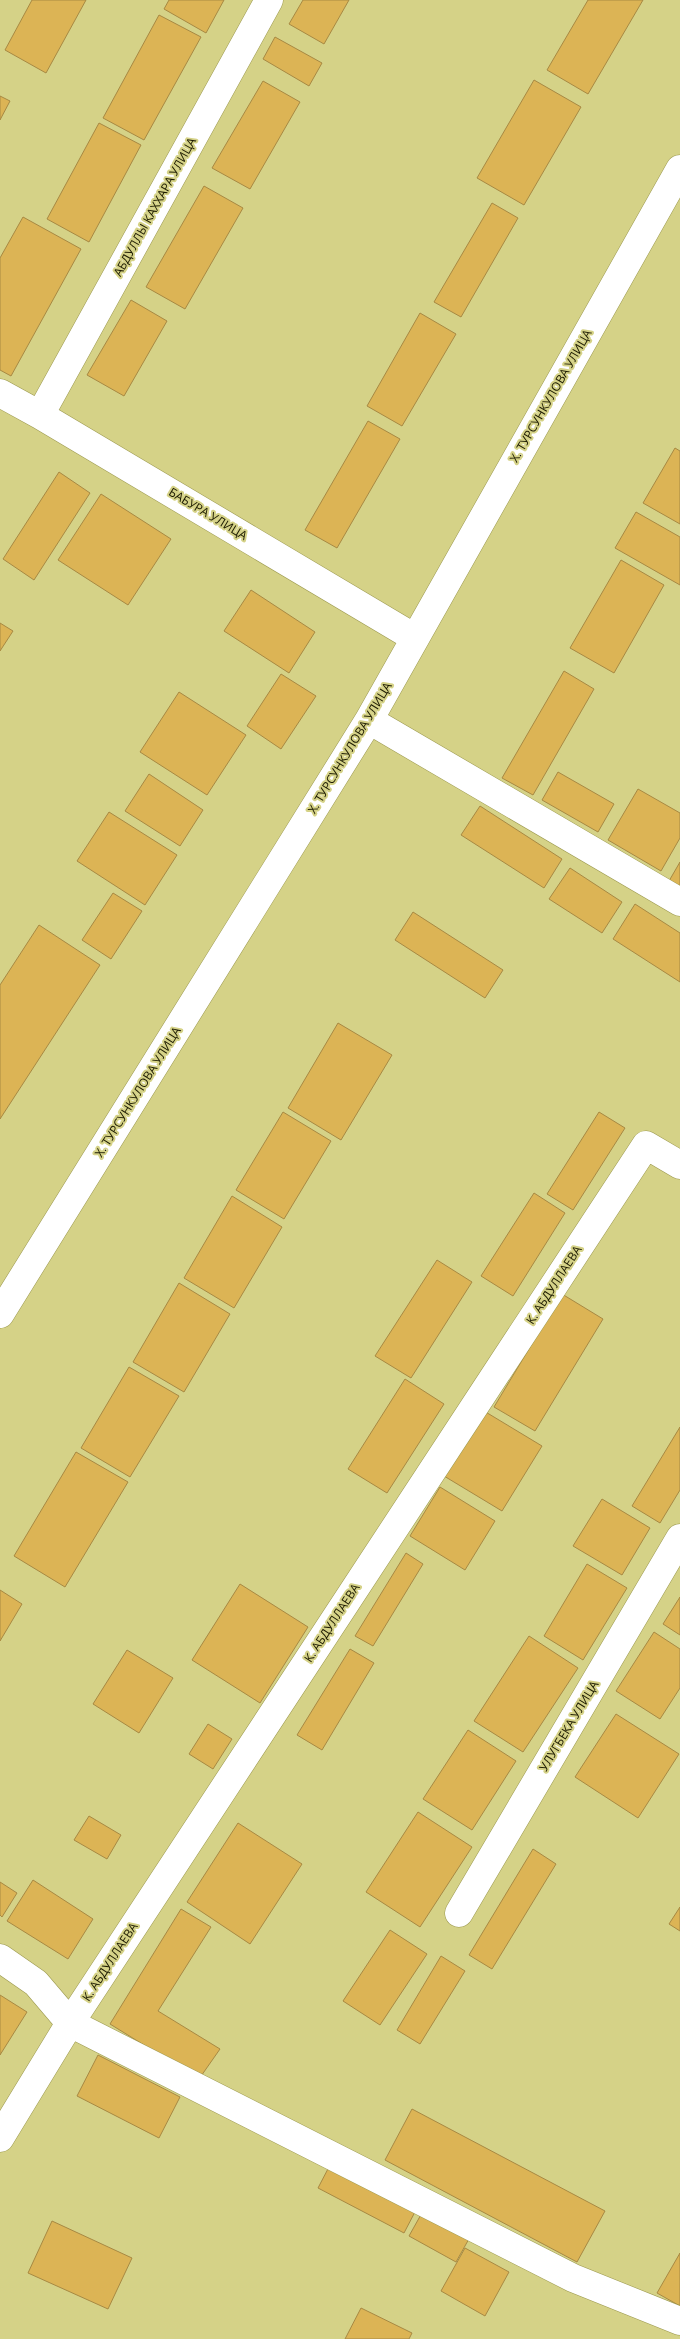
<svg xmlns="http://www.w3.org/2000/svg" width="680" height="2339" viewBox="0 0 680 2339" font-family="'Open Sans',sans-serif">
  <style>
    .building { fill: #dcb455; stroke: #a78943 }
    .lines { fill: none; stroke-linecap: round; stroke-linejoin: round }
    .minor-casing { stroke: #9c994f; stroke-width: 29 }
    .minor { stroke: #fff; stroke-width: 28 }
    .labels { text-anchor: middle; stroke-width: 4; stroke-linejoin: round; paint-order: stroke }
    .street-label { font-size: 12px; fill: #1c1a00; stroke: #d5d287 }
  </style>
  <rect width="100%" height="100%" fill="#d5d287"/>
  <path class="building" d="M32 0H86L46 73 5 50Z
    M169 0H224L206 33 164 9Z
    M303 0H349L324 44 289 24Z
    M588 0H643L588 94 547 70Z
    M159 15 201 37 144 140 103 118Z
    M275 37 322 63 309 86 263 59Z
    M534 80 581 107 524 205 477 178Z
    M263 81 300 102 250 189 212 168Z
    M0 96 10 101 0 120Z
    M99 123 141 145 89 242 47 219Z
    M204 186 243 208 185 309 146 287Z
    M492 203 518 218 461 317 434 302Z
    M23 217 81 249 11 376 0 370V258Z
    M131 300 167 321 124 396 87 375Z
    M420 313 456 334 402 426 367 406Z
    M368 421 400 439 337 548 305 530Z
    M675 448 680 451V524L643 503Z
    M59 472 90 493 34 580 3 559Z
    M101 494 171 539 128 605 58 560Z
    M636 512 680 537V585L615 548Z
    M621 560 664 585 614 673 570 648Z
    M251 590 315 632 289 673 224 631Z
    M0 623 13 631 0 651Z
    M564 671 594 689 533 795 502 778Z
    M281 674 316 696 281 749 247 726Z
    M179 692 246 735 207 795 140 752Z
    M558 772 614 804 598 832 542 800Z
    M149 774 203 810 180 846 125 811Z
    M638 789 680 813V838L661 871 608 840Z
    M480 806 562 859 544 888 461 835Z
    M109 812 177 855 145 905 77 861Z
    M680 862V888L669 881Z
    M570 868 622 902 602 933 549 899Z
    M113 893 142 911 111 959 82 940Z
    M635 904 680 933V982L613 939Z
    M413 912 503 970 485 998 395 940Z
    M39 925 100 965 0 1119V985Z
    M338 1023 392 1055 341 1140 288 1108Z
    M283 1112 331 1141 284 1219 236 1190Z
    M599 1112 625 1128 573 1210 547 1194Z
    M534 1193 565 1213 513 1296 481 1276Z
    M232 1196 282 1227 234 1308 184 1278Z
    M437 1260 472 1282 411 1378 375 1356Z
    M179 1283 230 1314 184 1392 133 1362Z
    M562 1294 603 1319 535 1431 494 1407Z
    M129 1367 179 1396 130 1477 81 1448Z
    M405 1379 444 1404 387 1493 348 1469Z
    M484 1411 542 1446 502 1511 444 1476Z
    M680 1427V1490L660 1523 632 1506Z
    M76 1452 128 1482 65 1587 14 1556Z
    M440 1487 495 1521 465 1570 410 1536Z
    M602 1499 650 1528 622 1575 573 1546Z
    M406 1553 423 1564 373 1646 355 1636Z
    M587 1564 627 1588 583 1660 544 1636Z
    M240 1584 308 1627 260 1703 192 1660Z
    M0 1590 22 1604 0 1641Z
    M680 1597V1635L663 1624Z
    M654 1632 680 1649V1688L660 1719 616 1691Z
    M529 1636 578 1668 523 1752 474 1721Z
    M350 1649 374 1663 322 1750 297 1735Z
    M127 1650 173 1678 139 1733 93 1704Z
    M616 1714 679 1754 638 1818 575 1777Z
    M208 1724 232 1739 213 1769 189 1754Z
    M468 1730 516 1761 472 1830 423 1799Z
    M418 1812 472 1847 420 1927 366 1892Z
    M89 1816 121 1835 107 1859 74 1840Z
    M238 1823 302 1864 250 1944 187 1902Z
    M533 1849 556 1864 492 1969 469 1955Z
    M33 1880 93 1919 68 1959 7 1921Z
    M0 1882 17 1893 2 1917 0 1915Z
    M680 1907V1931L669 1924Z
    M181 1909 211 1927 158 2011 220 2049 199 2079 110 2024Z
    M390 1930 427 1954 380 2025 343 2001Z
    M441 1956 465 1971 420 2044 397 2030Z
    M0 1995 27 2012 0 2055Z
    M98 2055 180 2097 159 2138 77 2096Z
    M412 2109 605 2211 577 2262 385 2160Z
    M330 2165 416 2210 404 2233 318 2188Z
    M423 2211 470 2237 456 2262 409 2236Z
    M52 2221 132 2258 108 2309 28 2273Z
    M465 2248 509 2272 485 2316 441 2291Z
    M680 2253V2306L657 2293Z
    M361 2308 412 2333 409 2339H345Z"/>
  <g class="lines">
    <defs>
      <path id="minor" d="M0 393 40 415 415 638
        M40 415 269 0
        M369 720 680 902
        M0 1314 369 720 680 169
        M459 1913 680 1538
        M0 1958 36 1983 70 2023 573 2278 680 2321
        M0 2138 70 2023 646 1145 680 1165"/>
    </defs>
    <use href="#minor" class="minor-casing"/>
    <use href="#minor" class="minor"/>
  </g>
  <g class="labels">
    <g class="street-label">
      <text transform="translate(155 207) rotate(-61)" y="4">АБДУЛЛЫ КАХХАРА УЛИЦА</text>
      <text transform="translate(551 396) rotate(-60)" y="4">Х. ТУРСУНКУЛОВА УЛИЦА</text>
      <text transform="translate(208 514) rotate(31)" y="4">БАБУРА УЛИЦА</text>
      <text transform="translate(350 748) rotate(-59)" y="4">Х. ТУРСУНКУЛОВА УЛИЦА</text>
      <text transform="translate(138 1092) rotate(-58)" y="4">Х. ТУРСУНКУЛОВА УЛИЦА</text>
      <text transform="translate(554 1285) rotate(-57)" y="4">К. АБДУЛЛАЕВА</text>
      <text transform="translate(332 1623) rotate(-57)" y="4">К. АБДУЛЛАЕВА</text>
      <text transform="translate(569 1726) rotate(-59)" y="4">УЛУГБЕКА УЛИЦА</text>
      <text transform="translate(110 1962) rotate(-57)" y="4">К. АБДУЛЛАЕВА</text>
    </g>
  </g>
</svg>
